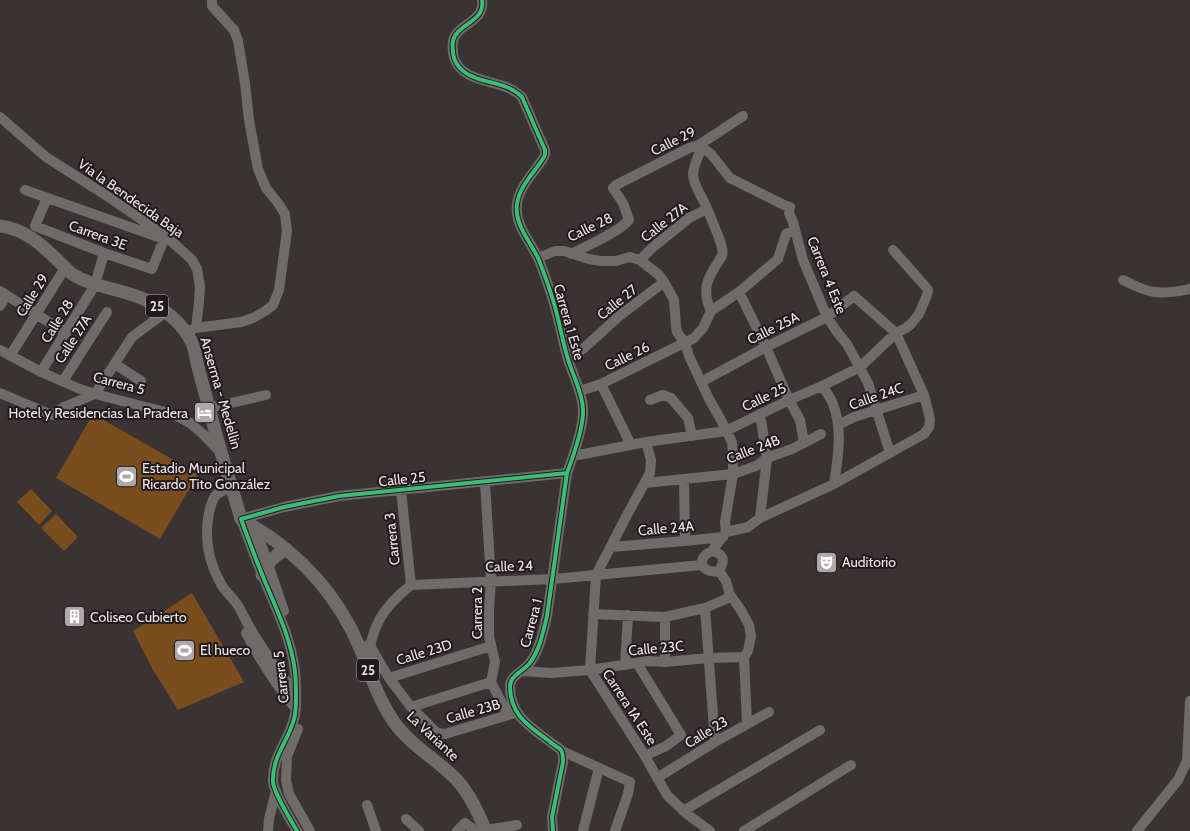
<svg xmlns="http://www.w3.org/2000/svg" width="1190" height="831" viewBox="0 0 1190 831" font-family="Cabin,sans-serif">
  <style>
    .green { fill: #7a4d1e }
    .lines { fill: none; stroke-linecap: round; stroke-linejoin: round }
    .minor { stroke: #6e6b6b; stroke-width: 10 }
    .major { stroke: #706b6b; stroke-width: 13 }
    .cycleway-casing { stroke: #201a1c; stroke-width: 6 }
    .cycleway { stroke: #3abd76; stroke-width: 4 }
    .labels { text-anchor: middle; stroke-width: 4; stroke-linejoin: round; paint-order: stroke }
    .shield { fill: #201a1c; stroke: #b0a8aa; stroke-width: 1 }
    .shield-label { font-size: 13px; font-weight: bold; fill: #eee5e7 }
    .street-label { font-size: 14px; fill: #eee5e7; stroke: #201a1c }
    .poi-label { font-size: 14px; fill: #eee5e7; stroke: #201a1c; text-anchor: start }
  </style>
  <rect width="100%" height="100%" fill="#3a3334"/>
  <path class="green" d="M93 414 198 474 160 539 56 478Z
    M31 489 52 511 39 525 17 502Z
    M56 514 78 537 64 551 41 528Z
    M192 593 244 682 178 710 153 670 133 631Z"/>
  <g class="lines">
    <path class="minor" d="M482 0C486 22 456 24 453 41 452 45 453 49 453 53 454 61 457 66 463 71 481 85 505 80 522 97L545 150V154L544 157C535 172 519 186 517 204 514 225 531 242 539 260 544 273 549 287 553 300 559 319 562 340 568 359 573 376 582 391 583 409 584 425 573 457 567 473L547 616C543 632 540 650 529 664 522 672 510 676 510 686 510 715 529 726 549 741 552 744 558 747 561 750 563 753 563 758 563 762L552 817 553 831
      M0 117 46 157 107 196 168 238 192 260 197 269 200 286 199 302 196 328
      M699 145 711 154 730 178 784 205 790 207 789 213 793 222 803 260 827 317 837 332 847 344 868 383 890 453
      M702 147C698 156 694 165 693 174 693 185 702 196 706 206 710 215 714 226 718 235 720 242 724 249 722 256 709 276 700 287 711 311
      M25 190 164 239 152 269 104 253 35 226 47 198
      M571 254C587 246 619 232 629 220L623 203 613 188 616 185 689 148 699 145 743 116
      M538 258 555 251H564L589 259 601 261H616L630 257 640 260 659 275 664 282 674 300 676 326 677 332 685 343 689 356 709 399 721 420 732 442 733 456V474L725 522 726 532
      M640 260 652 248 689 218 707 209
      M1123 280C1133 285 1144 291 1155 292 1167 294 1179 291 1190 289
      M0 291 66 333
      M739 292 766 347 789 400 800 420 804 442
      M0 306 6 296
      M711 311 739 292 778 259 786 234 795 230
      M184 331 196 328 241 322 253 318 265 311 273 305 279 290 287 231 285 214 278 203 266 188 258 169 249 120 245 83 238 41 234 30 212 6V0
      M0 350 41 372 80 389 95 394 173 414 190 423 203 434 221 453
      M10 356 65 268
      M568 358 583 349 618 317 664 282
      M115 364 141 381
      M41 372 95 285 104 253
      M63 381 107 312
      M701 382 766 347 827 317 854 296 896 333 924 395 930 419 929 427 924 434 834 484 760 518 748 527 726 532 712 551
      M601 384 631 445
      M822 386C826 392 831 398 833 404 843 431 838 457 834 484
      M580 391 601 384 694 338 703 328 711 311
      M0 393 52 415 64 407 95 394 132 337 166 312
      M650 400 663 395 671 398 688 418 692 436
      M209 408 266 395
      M838 425 854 417 924 395
      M646 442 651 460 650 473 626 517 596 575 590 670 645 756 667 795 687 814 710 831
      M573 456 646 442 726 431 789 400 822 386 860 367 896 333 906 328 911 324 919 314 927 295 928 290 925 286 893 250
      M684 479 685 541
      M485 482 491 581 489 608V636L495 662 491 682 508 715
      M645 483 733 474 756 466 767 458 792 449 821 434
      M231 487C226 489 219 492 215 496 212 501 210 508 209 513 204 538 209 563 221 584 226 593 235 599 240 609 243 615 246 621 250 628 263 650 279 672 295 693
      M401 490 411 585
      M760 518 767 458 760 414
      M253 525 264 552 284 611
      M611 547 685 541 723 537
      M712 551C725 554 725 561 719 571 701 574 695 558 712 551Z
      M719 571 726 581 730 595 741 610 749 625 751 636 748 651 744 657 747 724
      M705 608 715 742
      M593 614 665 617 705 608 726 599 730 595
      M246 633C261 662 275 684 296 709
      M369 644 389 678 411 707 437 733 445 734 515 713
      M665 662V617
      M637 663 681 735 666 746 645 756
      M367 664C372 626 381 609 411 585L553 579 702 565
      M625 665 628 615
      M523 671 551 673 590 670 648 661 665 662 709 658 744 657
      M389 678 491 646
      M411 707 491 682
      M298 729 287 756 286 780 289 794 310 831
      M562 751 630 782 628 794 615 831
      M657 778 715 742 769 712
      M367 805 376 831
      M683 811 820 730
      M406 819 419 831
      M486 830 517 825
      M268 831 269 819 276 791
      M297 831C291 820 274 794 273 782 272 756 288 742 294 719 297 710 296 681 295 671 291 640 278 612 266 584 257 563 249 541 241 519L284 507 339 496 567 473
      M457 831 465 823 476 831
      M583 831 599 768
      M744 831 851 765
      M1137 831 1178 780 1187 761 1190 701"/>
    <path class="major" d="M0 226C32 230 50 254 72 274 96 289 127 289 152 303 168 312 184 326 192 343 195 350 196 359 198 367 203 385 208 404 213 423 221 455 232 487 241 519 294 548 336 591 360 648 370 673 378 699 394 722 410 745 436 759 456 779 470 794 478 813 486 831
      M262 575C267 562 275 556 286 549"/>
    <defs>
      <path id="cycleway" d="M482 0C486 22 456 24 453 41 452 45 453 49 453 53 454 61 457 66 463 71 481 85 505 80 522 97L545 150V154L544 157C535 172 519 186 517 204 514 225 531 242 539 260 544 273 549 287 553 300 559 319 562 340 568 359 573 376 582 391 583 409 584 425 573 457 567 473L547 616C543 632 540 650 529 664 522 672 510 676 510 686 510 715 529 726 549 741 552 744 558 747 561 750 563 753 563 758 563 762L552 817 553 831
        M297 831C291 820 274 794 273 782 272 756 288 742 294 719 297 710 296 681 295 671 291 640 278 612 266 584 257 563 249 541 241 519L284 507 339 496 567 473"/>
    </defs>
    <use href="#cycleway" class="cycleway-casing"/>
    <use href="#cycleway" class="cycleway"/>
  </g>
  <defs>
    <symbol id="hotel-square" viewBox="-11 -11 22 22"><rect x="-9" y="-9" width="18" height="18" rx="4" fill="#afa7a8" stroke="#201a1c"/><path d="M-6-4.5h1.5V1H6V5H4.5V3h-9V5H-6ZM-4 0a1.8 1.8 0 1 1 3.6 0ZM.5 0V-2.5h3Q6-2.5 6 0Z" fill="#fff"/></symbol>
    <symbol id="stadium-square" viewBox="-11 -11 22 22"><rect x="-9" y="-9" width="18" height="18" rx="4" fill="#afa7a8" stroke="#201a1c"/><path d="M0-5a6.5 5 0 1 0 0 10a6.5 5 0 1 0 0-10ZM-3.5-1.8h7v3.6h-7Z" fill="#fff"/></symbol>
    <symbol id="theatre-square" viewBox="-11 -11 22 22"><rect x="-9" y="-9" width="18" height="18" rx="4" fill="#afa7a8" stroke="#201a1c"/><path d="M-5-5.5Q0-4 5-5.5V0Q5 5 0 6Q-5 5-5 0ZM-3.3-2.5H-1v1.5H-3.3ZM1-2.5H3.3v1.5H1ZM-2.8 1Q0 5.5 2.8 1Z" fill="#fff"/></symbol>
    <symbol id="building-square" viewBox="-11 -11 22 22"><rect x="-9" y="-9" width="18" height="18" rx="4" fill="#afa7a8" stroke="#201a1c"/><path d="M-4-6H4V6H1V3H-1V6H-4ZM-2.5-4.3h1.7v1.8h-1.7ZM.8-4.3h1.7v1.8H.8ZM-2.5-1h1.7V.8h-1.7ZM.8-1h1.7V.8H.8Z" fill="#fff"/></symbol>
  </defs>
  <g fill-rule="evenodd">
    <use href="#hotel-square" x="192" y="400" width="25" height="25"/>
    <use href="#stadium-square" x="114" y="464" width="25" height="25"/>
    <use href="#theatre-square" x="814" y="550" width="25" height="25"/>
    <use href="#building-square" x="62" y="604" width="25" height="25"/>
    <use href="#stadium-square" x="172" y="638" width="25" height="25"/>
  </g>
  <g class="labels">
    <g class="shield">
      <rect x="146" y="295" width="22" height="22" rx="3"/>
      <rect x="357" y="659" width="22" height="22" rx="3"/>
    </g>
    <g class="shield-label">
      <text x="157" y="311">25</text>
      <text x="368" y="675">25</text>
    </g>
    <g class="street-label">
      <text transform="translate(673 141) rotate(-26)" y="5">Calle 29</text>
      <text transform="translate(131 198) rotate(35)" y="5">Vía la Bendecida Baja</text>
      <text transform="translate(664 222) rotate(-38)" y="5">Calle 27A</text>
      <text transform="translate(590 227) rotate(-26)" y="5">Calle 28</text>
      <text transform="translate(98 235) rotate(20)" y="5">Carrera 3E</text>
      <text transform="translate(827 275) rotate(68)" y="5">Carrera 4 Este</text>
      <text transform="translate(32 295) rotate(-58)" y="5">Calle 29</text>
      <text transform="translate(617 302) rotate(-39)" y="5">Calle 27</text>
      <text transform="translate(57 321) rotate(-58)" y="5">Calle 28</text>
      <text transform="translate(569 322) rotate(74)" y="5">Carrera 1 Este</text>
      <text transform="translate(773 328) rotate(-26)" y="5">Calle 25A</text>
      <text transform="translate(73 339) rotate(-57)" y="5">Calle 27A</text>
      <text transform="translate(627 356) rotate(-26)" y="5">Calle 26</text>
      <text transform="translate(119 383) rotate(15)" y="5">Carrera 5</text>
      <text transform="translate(221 393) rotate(74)" y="5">Anserma - Medellin</text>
      <text transform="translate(876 396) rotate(-19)" y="5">Calle 24C</text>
      <text transform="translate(764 397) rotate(-26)" y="5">Calle 25</text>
      <text transform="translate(753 449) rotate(-21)" y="5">Calle 24B</text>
      <text transform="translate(402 479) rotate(-6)" y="5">Calle 25</text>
      <text transform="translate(666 528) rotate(-5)" y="5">Calle 24A</text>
      <text transform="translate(392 539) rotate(-96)" y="5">Carrera 3</text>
      <text transform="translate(509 566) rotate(-2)" y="5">Calle 24</text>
      <text transform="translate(477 613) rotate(-90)" y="5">Carrera 2</text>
      <text transform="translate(531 623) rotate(-75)" y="5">Carrera 1</text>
      <text transform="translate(656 648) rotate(-5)" y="5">Calle 23C</text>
      <text transform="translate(424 652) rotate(-17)" y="5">Calle 23D</text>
      <text transform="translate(281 677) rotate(-96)" y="5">Carrera 5</text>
      <text transform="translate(630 707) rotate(57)" y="5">Carrera 1A Este</text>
      <text transform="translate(473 711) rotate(-16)" y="5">Calle 23B</text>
      <text transform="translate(706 732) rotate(-31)" y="5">Calle 23</text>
      <text transform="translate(433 736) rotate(43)" y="5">La Variante</text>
    </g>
    <g class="poi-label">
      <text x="188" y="418" text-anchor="end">Hotel y Residencias La Pradera</text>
      <text x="142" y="473">Estadio Municipal<tspan x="142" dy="16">Ricardo Tito González</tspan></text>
      <text x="842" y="567">Auditorio</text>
      <text x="90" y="622">Coliseo Cubierto</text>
      <text x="200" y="655">El hueco</text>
    </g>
  </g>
</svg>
